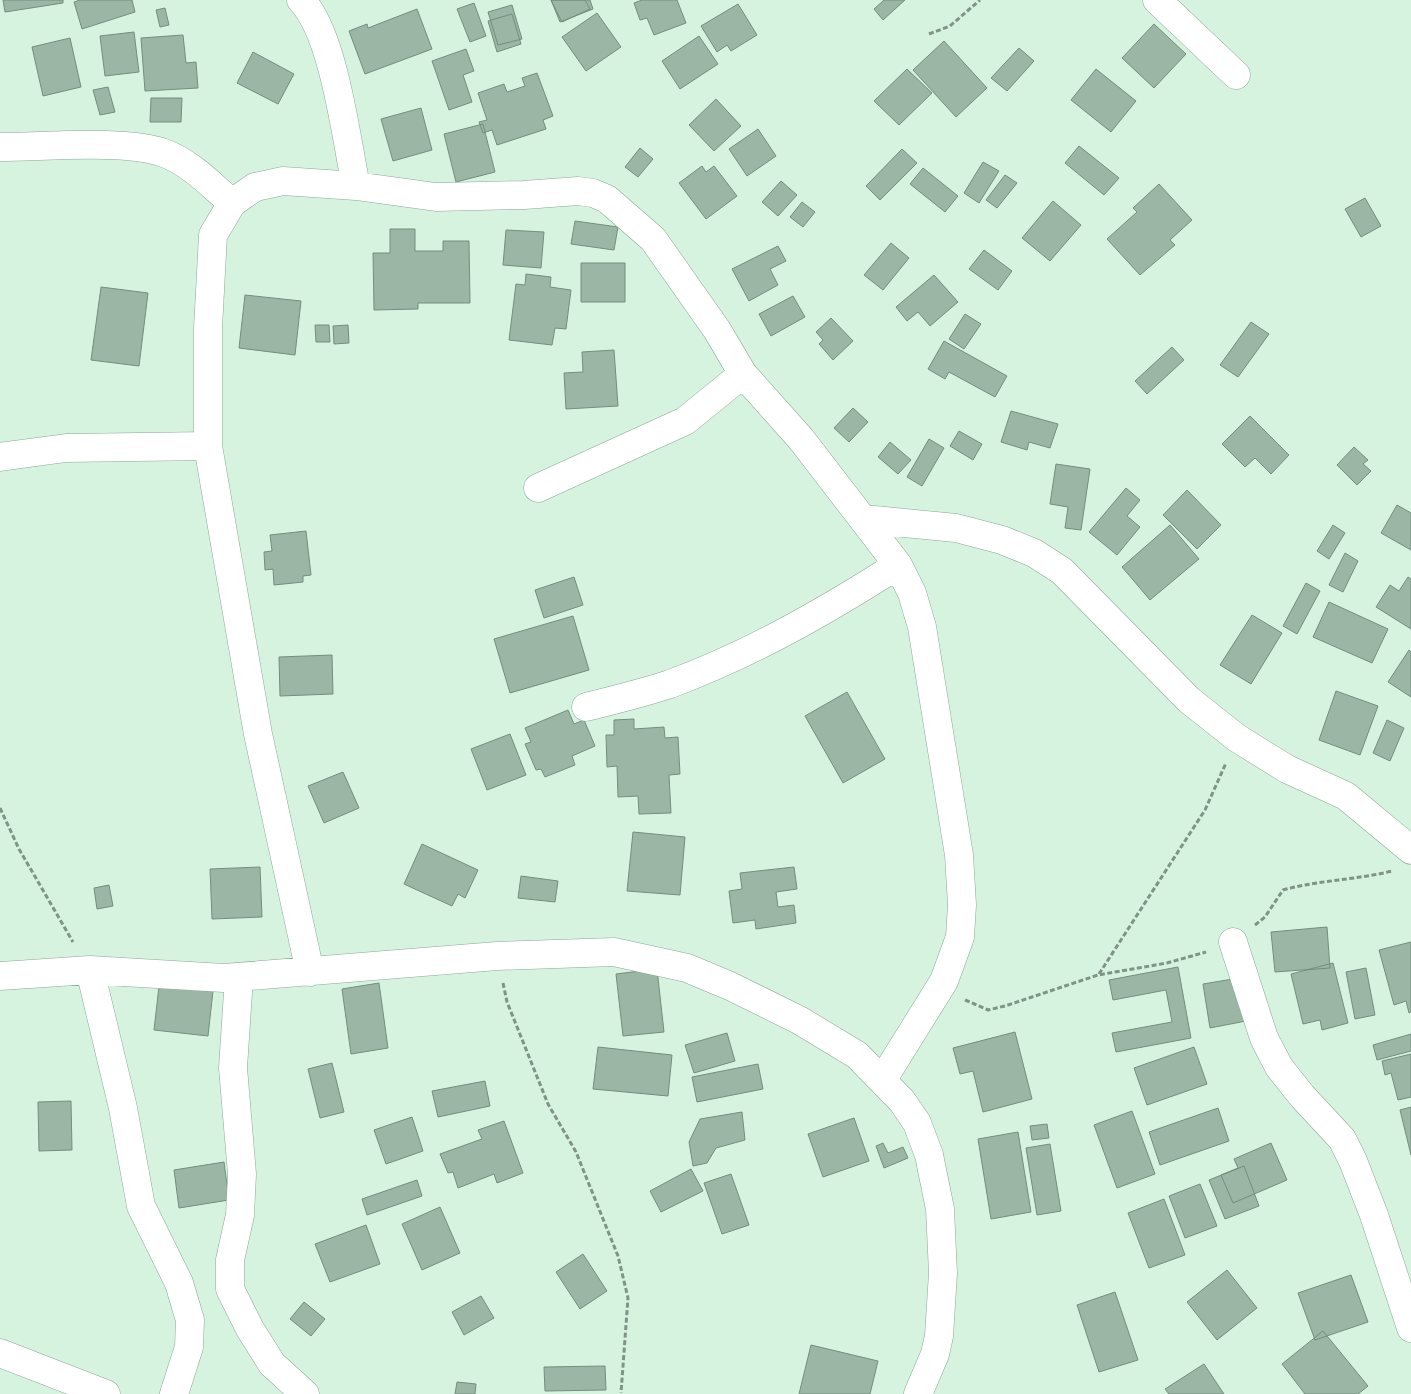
<svg xmlns="http://www.w3.org/2000/svg" width="1411" height="1394" viewBox="0 0 1411 1394" font-family="Inter,sans-serif">
  <style>
    .building { fill: #9bb6a4; stroke: #738e7c }
    .lines { fill: none; stroke-linecap: round; stroke-linejoin: round }
    .street-casing { stroke: #8ca896; stroke-width: 29 }
    .path { stroke: #7f9386; stroke-width: 3; stroke-dasharray: 5 2.5; stroke-linecap: butt }
    .street { stroke: #fff; stroke-width: 28 }
  </style>
  <rect width="100%" height="100%" fill="#d6f3e0"/>
  <path class="building" d="M3 0H63V3L5 12Z
    M80 0H132L135 12 82 29 74 2Z
    M551 0H590L593 9 560 22Z
    M551 0H585L590 9 562 22Z
    M642 0H677L686 23 654 35 647 18 640 20 634 3Z
    M884 0H905L883 20 874 9Z
    M474 3 486 36 470 42 457 9Z
    M738 4 757 35 731 51 727 45 717 52 701 26Z
    M512 5 522 39 498 45 488 12Z
    M165 8 169 25 160 27 156 10Z
    M417 9 432 49 365 74 349 31 367 24 368 28Z
    M597 13 621 47 586 71 562 37Z
    M512 14 521 44 497 52 488 21Z
    M1154 24 1186 54 1154 88 1122 58Z
    M134 32 139 72 105 76 100 36Z
    M183 35 186 63 196 62 198 88 145 91 141 38Z
    M699 36 718 64 680 89 662 61Z
    M70 38 81 87 43 96 32 47Z
    M944 41 987 88 956 117 913 70Z
    M1019 48 1034 61 1007 91 991 78Z
    M466 49 474 71 463 75 472 102 449 110 432 61Z
    M253 52 294 74 278 104 237 83Z
    M907 69 932 93 899 125 874 101Z
    M1096 69 1136 101 1111 132 1071 100Z
    M537 73 553 116 543 120 546 129 497 145 492 130 483 133 479 122 487 120 478 93 504 84 507 92 525 86 522 78Z
    M108 87 115 112 100 115 93 90Z
    M151 98H182L181 122H150Z
    M716 99 741 126 714 151 689 125Z
    M421 108 432 150 393 161 381 119Z
    M483 124 495 172 456 182 444 134Z
    M758 129 776 156 747 176 729 149Z
    M1079 146 1119 178 1104 195 1065 163Z
    M640 148 653 159 638 177 625 167Z
    M902 149 917 163 880 200 866 186Z
    M983 162 999 171 979 203 964 193Z
    M702 166 706 172 714 166 737 196 706 219 679 183Z
    M923 168 958 196 945 212 910 184Z
    M1005 175 1017 183 997 208 986 200Z
    M781 181 797 195 778 216 762 202Z
    M1159 184 1192 220 1170 240 1175 245 1140 275 1107 239 1137 212 1133 208Z
    M1365 198 1381 226 1361 237 1345 209Z
    M1053 201 1081 225 1050 261 1022 238Z
    M802 202 815 212 803 227 790 217Z
    M575 221 618 227 614 250 571 244Z
    M390 229H415V251H443V241H469L470 303H418V309L374 310 373 253H390Z
    M506 230 544 232 541 268 503 265Z
    M891 243 909 258 883 290 864 275Z
    M778 246 786 261 770 269 778 285 749 301 732 269Z
    M984 250 1012 271 998 290 969 269Z
    M581 263H625V302H581Z
    M526 274 551 277 550 287 571 290 566 329 555 328 552 345 509 340 516 284 525 285Z
    M934 275 958 302 930 326 918 312 907 321 896 307Z
    M101 287 148 293 139 366 91 360Z
    M245 295 301 301 295 355 239 348Z
    M793 296 805 317 771 336 759 314Z
    M965 314 981 324 964 349 949 339Z
    M831 318 853 341 833 360 819 344 823 340 816 332Z
    M1251 322 1269 334 1238 377 1220 365Z
    M315 325H329L330 342H316Z
    M348 325 349 343 334 344 333 326Z
    M944 341 1007 376 995 397 949 372 945 379 928 369Z
    M1172 347 1184 360 1147 394 1135 381Z
    M614 350 618 406 566 409 564 373 583 372 582 352Z
    M853 408 868 422 849 442 834 428Z
    M1011 411 1058 424 1050 448 1029 442 1027 450 1001 442Z
    M1250 416 1289 455 1271 474 1255 458 1245 467 1222 444Z
    M959 431 982 444 973 460 950 446Z
    M929 439 944 448 922 486 907 477Z
    M890 442 911 460 898 474 878 457Z
    M1354 447 1368 460 1363 464 1371 471 1357 485 1337 465Z
    M1056 464 1090 469 1081 530 1065 528 1068 507 1050 504Z
    M1126 488 1140 500 1127 516 1140 527 1117 555 1089 532Z
    M1187 490 1221 525 1197 549 1163 515Z
    M1397 505 1411 513V550L1381 533Z
    M1170 525 1199 559 1150 600 1122 567Z
    M1333 525 1345 533 1329 559 1317 551Z
    M306 531 311 575 303 576V582L274 585 273 569 265 570 264 552 272 551 270 535Z
    M1345 553 1358 561 1343 592 1329 585Z
    M574 577 583 605 544 618 535 590Z
    M1408 577 1411 579V629L1376 607 1390 585 1399 591Z
    M1306 583 1320 591 1297 634 1283 626Z
    M1329 602 1388 629 1372 663 1313 637Z
    M1252 615 1282 633 1251 684 1220 665Z
    M573 616 589 670 510 693 494 639Z
    M1409 650 1411 652V697L1388 682Z
    M332 655 333 694 280 696 279 657Z
    M1336 691 1378 706 1360 755 1319 740Z
    M847 692 885 759 843 783 805 716Z
    M568 710 574 724 584 720 595 746 572 756 575 765 545 777 541 769 536 770 525 744 531 742 525 728Z
    M634 719V729L664 727 665 738 678 737 680 774 669 775 671 813 639 814 638 796 618 797 617 766 607 767 606 735H614V720Z
    M1387 720 1404 728 1390 761 1373 753Z
    M510 734 526 775 487 790 471 749Z
    M343 772 359 808 324 823 308 786Z
    M633 832 685 837 680 895 627 891Z
    M422 844 478 870 465 898 458 894 452 906 404 884Z
    M260 867 262 917 212 919 210 869Z
    M794 867 797 889 776 892 778 907 794 905 796 923 756 929 755 920 733 923 729 891 742 889 740 873Z
    M521 876 558 881 555 902 518 898Z
    M109 885 113 906 97 909 94 888Z
    M1327 927 1330 968 1275 972 1271 932Z
    M1411 942V1012L1409 1013 1406 1001 1394 1005 1379 950Z
    M1333 963 1348 1023 1322 1030 1320 1020 1303 1024 1291 974Z
    M1178 967 1191 1038 1116 1052 1112 1033 1172 1022 1166 990 1113 1000 1109 980Z
    M1366 968 1375 1015 1355 1019 1346 972Z
    M657 969 664 1032 623 1036 616 974Z
    M1239 978 1246 1021 1210 1028 1203 984Z
    M379 983 388 1048 351 1054 342 989Z
    M159 986 213 991 208 1036 154 1030Z
    M1015 1032 1032 1099 983 1112 973 1071 960 1074 953 1048Z
    M727 1033 735 1061 694 1073 685 1045Z
    M1411 1034V1051L1377 1060 1373 1045Z
    M598 1047 672 1055 668 1096 593 1089Z
    M1194 1047 1207 1084 1147 1105 1134 1068Z
    M1411 1054V1097L1398 1100 1391 1073 1385 1075 1382 1061Z
    M332 1063 344 1112 320 1118 308 1069Z
    M758 1064 763 1089 697 1102 692 1077Z
    M485 1081 490 1106 438 1117 432 1091Z
    M71 1101 72 1150 39 1151 38 1102Z
    M1411 1107V1155L1400 1110Z
    M1218 1108 1229 1141 1160 1165 1149 1132Z
    M1132 1111 1155 1174 1117 1188 1094 1125Z
    M742 1112 745 1140 716 1148 707 1163 693 1166 689 1142 700 1119Z
    M412 1117 423 1151 386 1164 374 1130Z
    M854 1118 869 1161 823 1177 808 1134Z
    M504 1121 523 1173 497 1183 494 1174 458 1188 453 1172 448 1173 440 1154 482 1139 478 1130Z
    M1047 1124 1049 1138 1032 1140 1030 1126Z
    M1018 1132 1031 1212 991 1219 978 1139Z
    M883 1143 888 1153 903 1147 908 1158 884 1168 876 1146Z
    M1271 1143 1287 1180 1233 1203 1221 1175 1238 1168 1234 1159Z
    M1050 1144 1061 1211 1037 1215 1026 1148Z
    M224 1162 229 1200 179 1208 174 1170Z
    M1244 1166 1259 1206 1225 1219 1209 1180Z
    M691 1169 703 1191 661 1212 650 1191Z
    M731 1174 749 1225 722 1234 704 1183Z
    M417 1180 422 1196 367 1215 362 1199Z
    M1200 1184 1217 1226 1185 1238 1169 1196Z
    M1164 1199 1185 1255 1149 1268 1128 1213Z
    M440 1207 460 1253 422 1270 402 1224Z
    M366 1225 380 1264 330 1282 315 1244Z
    M583 1254 607 1291 580 1309 556 1272Z
    M1227 1270 1257 1308 1217 1340 1187 1302Z
    M1351 1275 1368 1322 1315 1340 1298 1293Z
    M1115 1292 1138 1360 1099 1372 1077 1305Z
    M481 1296 494 1318 464 1335 452 1312Z
    M304 1302 325 1319 311 1336 290 1319Z
    M1323 1331 1368 1386 1358 1394H1305L1282 1364Z
    M811 1345 878 1361 870 1394H799Z
    M1204 1364 1224 1394H1169L1165 1389Z
    M605 1366 606 1390 545 1391 544 1367Z
    M457 1382 476 1384 475 1394H455Z"/>
  <g class="lines">
    <defs>
      <path id="street" d="M301 0C334 34 346 138 356 186
        M1157 0 1236 75
        M0 147C44 147 126 139 164 153 191 163 211 185 232 203
        M0 457 66 448 208 446
        M538 488 685 421 743 374
        M864 519 956 528 1002 540 1034 553 1062 571 1189 700 1237 738 1287 769 1346 796 1411 850
        M586 707C614 700 643 693 670 684 751 654 826 611 898 565
        M1233 942 1264 1038 1279 1067 1302 1096 1342 1139 1353 1161 1374 1215 1411 1328
        M90 970 123 1108 141 1206 179 1283 190 1320 189 1347 174 1394
        M310 972 258 734 208 446V328L213 235 232 203 255 187 283 181 356 186 436 197 524 195 578 191 593 193 607 199 653 239 717 330 743 374 801 439 898 565 912 593 922 627 959 855 962 905 960 937 944 981 883 1079
        M0 976 90 970 224 978 497 956 614 952 687 968 730 986 799 1020 857 1055 902 1101 917 1123 929 1155 940 1209 943 1273 939 1336 935 1354 918 1394
        M239 977 233 1068 242 1174 240 1215 230 1260V1289L250 1329 272 1364 305 1394
        M0 1353 106 1394"/>
    </defs>
    <use href="#street" class="street-casing"/>
    <path class="path" d="M929 34 950 26 980 0
      M0 808 19 849 73 942
      M1255 925 1265 917 1283 890C1319 880 1356 880 1392 871
      M1099 974 1205 810 1226 763
      M503 983 507 1002 548 1104 576 1152 618 1256 628 1298 621 1393
      M965 1000 988 1010 1005 1006 1098 975 1167 963 1206 952"/>
    <use href="#street" class="street"/>
  </g>
</svg>
